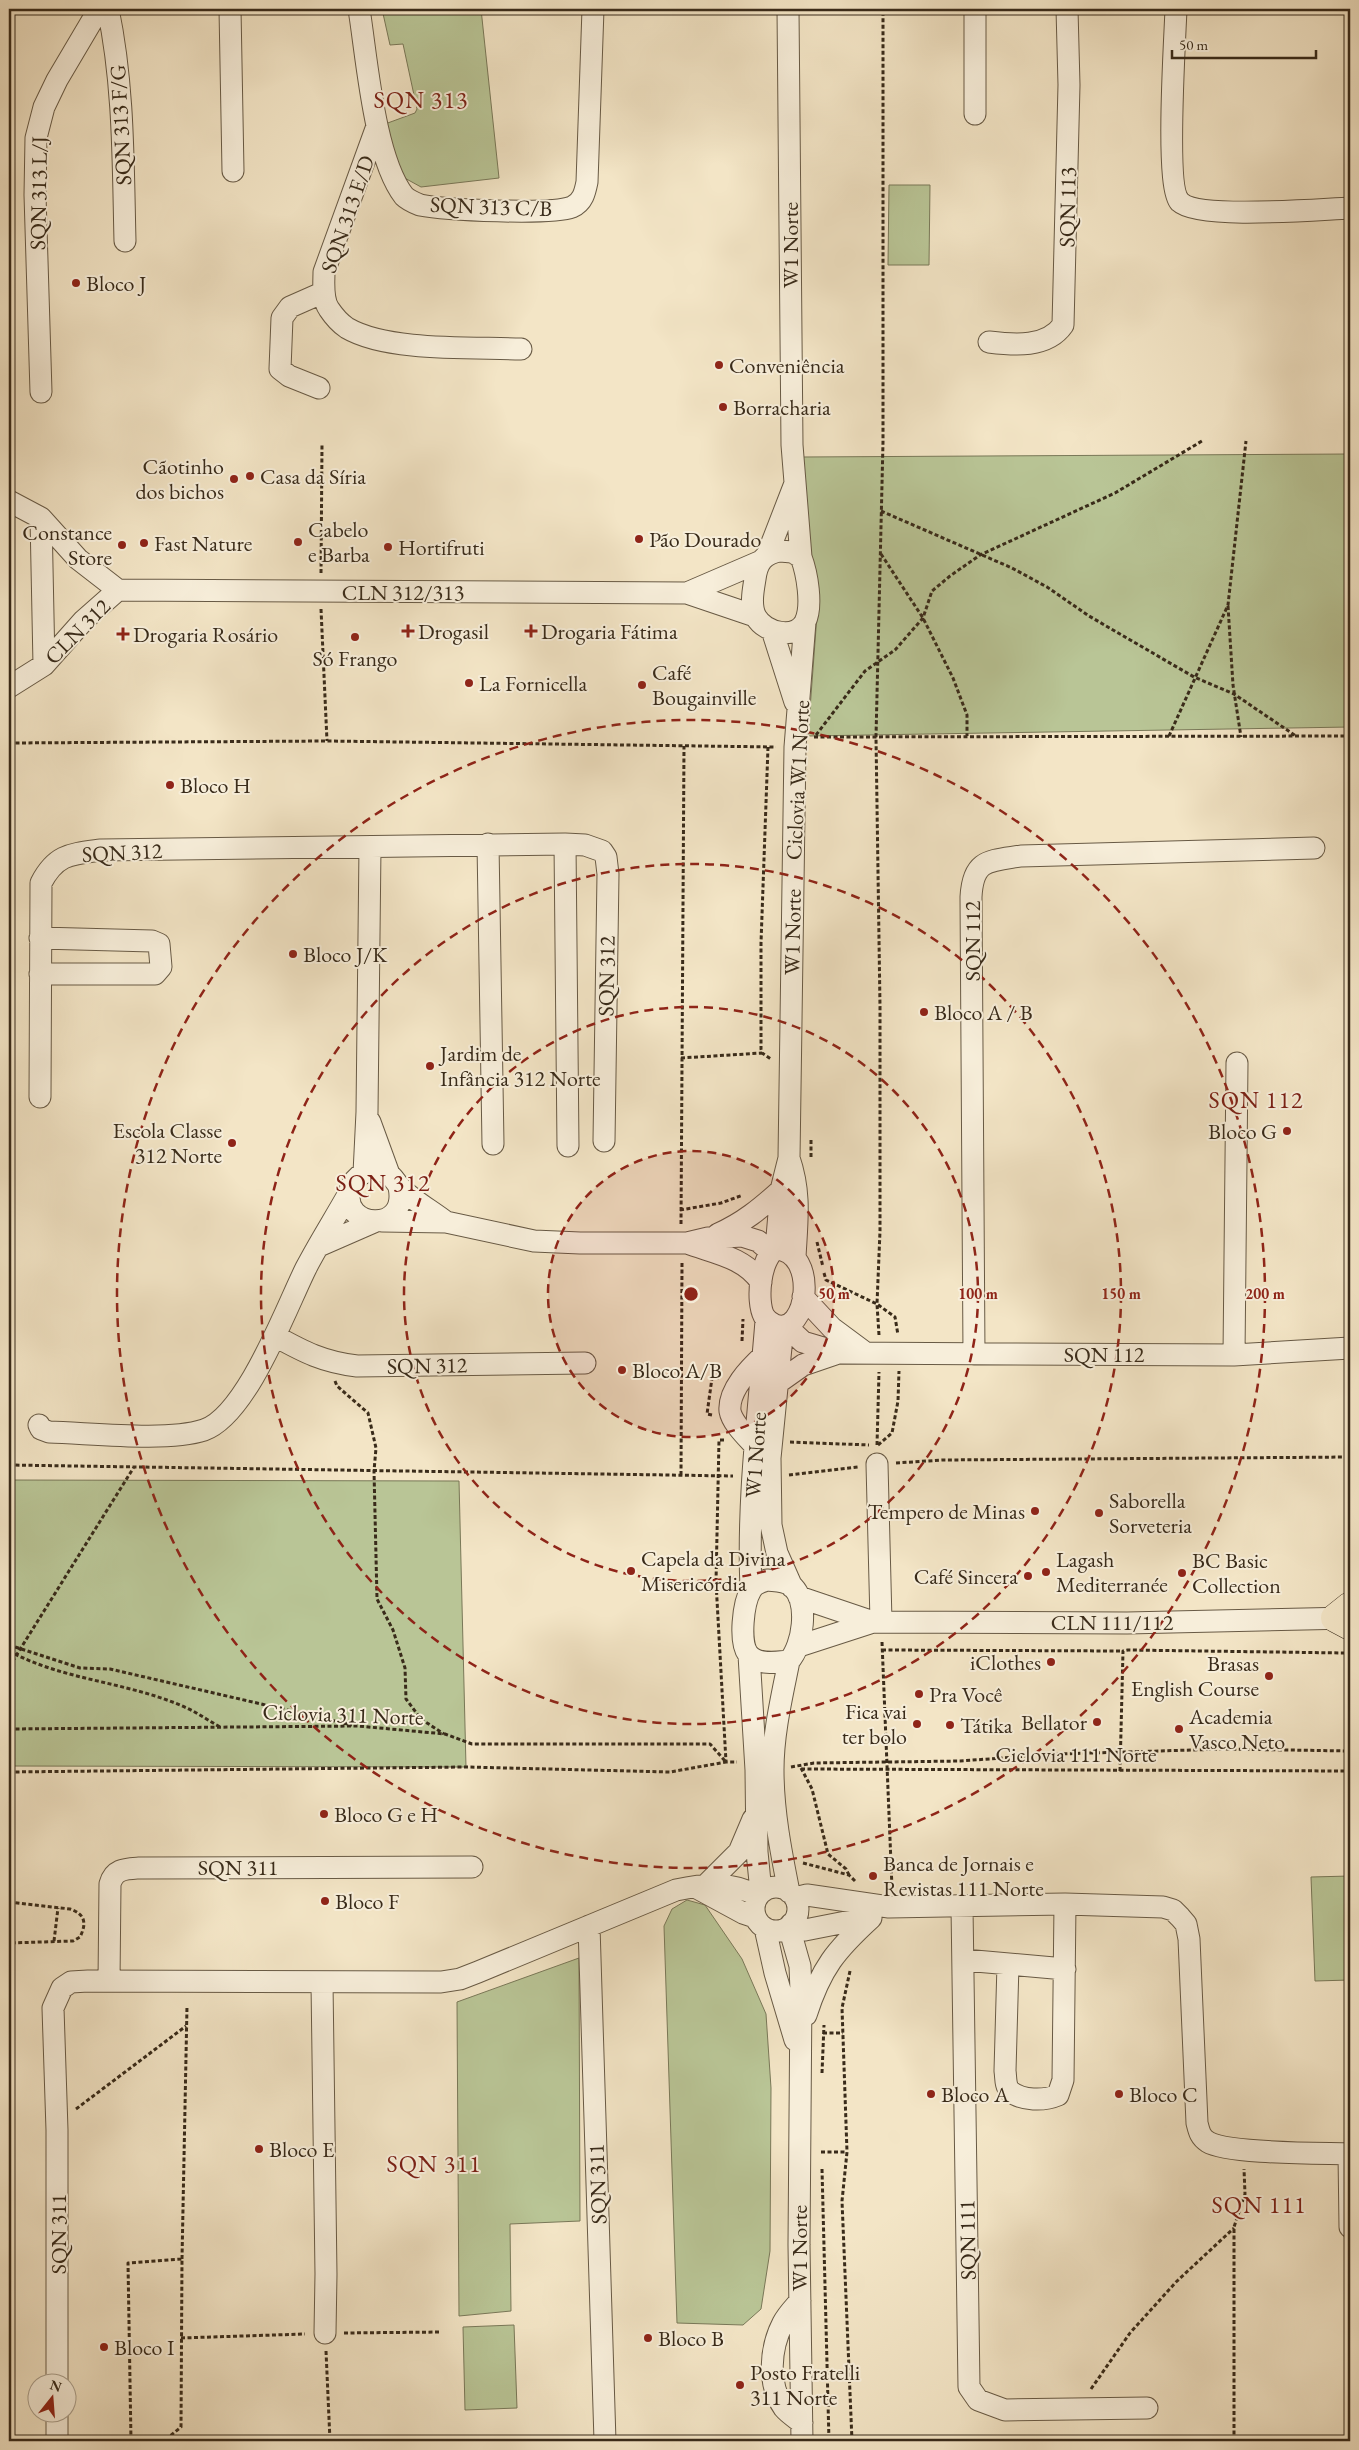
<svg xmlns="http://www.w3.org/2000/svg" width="1359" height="2450" viewBox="0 0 1359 2450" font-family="'EB Garamond',serif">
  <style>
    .green { fill: #b9c596; stroke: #797858 }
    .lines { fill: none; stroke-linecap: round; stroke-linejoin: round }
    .minor-casing { stroke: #685a45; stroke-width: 23 }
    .major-casing { stroke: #392b1a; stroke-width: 29 }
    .path { stroke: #392b1a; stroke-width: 3; stroke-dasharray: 4 2.5; stroke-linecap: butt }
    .minor { stroke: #f7eeda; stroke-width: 21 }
    .major { stroke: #f3e5c6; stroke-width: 28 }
    .ring { fill: none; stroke: #8f2418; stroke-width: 2.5; stroke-dasharray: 9 6 }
    .poi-dot { fill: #8f2418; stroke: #f7eeda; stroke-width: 2 }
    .labels { text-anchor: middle; stroke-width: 4; stroke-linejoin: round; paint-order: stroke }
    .street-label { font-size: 22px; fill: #392b1a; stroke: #f7eeda }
    .poi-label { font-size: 22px; fill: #392b1a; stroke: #f7eeda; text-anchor: start }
    .neighbourhood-label { font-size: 24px; letter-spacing: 1px; fill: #7a1f14; stroke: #f7eeda }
    .centre { fill: #8f2418; stroke: #f7eeda; stroke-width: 2.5 }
    .ring-label { font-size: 15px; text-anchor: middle; font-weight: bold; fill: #8f2418; stroke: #f7eeda; stroke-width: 4; stroke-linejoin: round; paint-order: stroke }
  </style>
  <rect width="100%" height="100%" fill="#f3e5c6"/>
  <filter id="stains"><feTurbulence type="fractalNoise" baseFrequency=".004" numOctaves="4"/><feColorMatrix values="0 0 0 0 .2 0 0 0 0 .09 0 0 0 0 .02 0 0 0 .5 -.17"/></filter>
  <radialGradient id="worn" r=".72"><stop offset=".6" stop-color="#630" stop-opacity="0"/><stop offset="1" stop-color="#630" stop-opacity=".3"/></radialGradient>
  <path class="green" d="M382 9H481L499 178 421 187 401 176 385 124 415 113 417 109 403 44 390 45Z
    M889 185H930L929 265H888Z
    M1350 454V727L808 736 817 615 801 457Z
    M9 758H12V850H9Z
    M9 1480 459 1481 466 1767 9 1766Z
    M1350 1876V1980L1315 1981 1311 1877Z
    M687 1900 705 1905 742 1959 766 2014 771 2088 770 2251 761 2309 743 2325 677 2323 664 1926 672 1909Z
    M579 1958 580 2221 510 2224 511 2311 459 2316 457 2002Z
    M514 2325 517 2408 465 2410 463 2327Z"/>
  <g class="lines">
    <defs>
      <path id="minor" d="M108 9C124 85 123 163 125 241
        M230 9 233 171
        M359 9C367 59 374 157 404 196 408 200 415 203 420 205 445 210 551 215 572 207 583 202 585 192 587 182L593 9
        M788 9 792 445 801 557
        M975 9V114
        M1176 9C1175 38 1165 187 1180 202 1199 220 1320 209 1350 208
        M377 126 324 272C324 283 322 299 329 309 333 315 341 324 347 328 388 352 474 347 521 349
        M989 342C1014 345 1047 348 1063 325L1069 85 1067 9
        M319 388 289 376 280 369 282 318 290 307 324 292
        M41 392 35 195 36 138 44 107 57 80 99 9
        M9 501 41 518 78 559 118 590
        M41 518 44 665
        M780 551 792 552 801 557C807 573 813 606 805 622 795 640 765 633 756 617 750 606 753 591 755 579 757 563 763 554 780 551Z
        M768 553 794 486
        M118 590 687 593 755 616
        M687 593 759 562
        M772 630 795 702
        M9 687 44 665 84 620 118 590
        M488 844 493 1144
        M565 844 568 1146
        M40 938 152 941 159 944 161 967 155 974H40
        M40 1097 41 883C56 854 71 854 101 850L565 844 585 845 602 851 606 857 608 874 604 1141
        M370 1122 389 1174
        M789 1158C801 1193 797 1220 795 1257
        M364 1173 367 1112 370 847
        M399 1187C409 1235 340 1228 350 1190 352 1182 358 1176 365 1172 372 1169 380 1170 387 1173 394 1177 395 1182 400 1187 412 1200 432 1211 446 1222
        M382 1221 446 1222 534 1241 580 1243H687L708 1238 742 1236 758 1241 771 1252
        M718 1234C743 1223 761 1208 781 1190
        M687 1243C714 1253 744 1257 761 1282
        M319 1246 374 1222
        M776 1249 781 1190 789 1158 795 747 805 622
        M776 1249C819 1251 808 1338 775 1325 770 1323 767 1321 764 1316 756 1301 760 1258 776 1249Z
        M803 1297 832 1328 863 1351
        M783 1327 770 1458 771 1525 777 1553 792 1587
        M787 1327 803 1342 840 1353 1234 1355 1350 1348
        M275 1336C304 1352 323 1362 357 1366L585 1363
        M974 1354 971 897C973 859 989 861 1021 856L1314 848
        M1234 1355 1237 1063
        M779 1382 803 1365 838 1353
        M39 1425 41 1429 49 1432C90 1433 167 1442 204 1430 247 1415 286 1308 306 1268 319 1243 335 1218 349 1193
        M755 1446C747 1437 732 1423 730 1411 728 1390 750 1368 764 1355
        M877 1464 881 1621
        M767 1580C776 1581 786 1580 793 1587 809 1604 803 1645 789 1661 777 1662 757 1666 748 1654 739 1642 743 1603 751 1590 754 1584 761 1582 767 1580Z
        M751 1589C747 1499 759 1410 766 1321
        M799 1597 873 1622
        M799 1646 873 1622 1127 1623 1350 1618
        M749 1655 756 1770 757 1852 761 1892
        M707 1884 739 1852 753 1819
        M695 1887 743 1913 755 1917
        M754 1909a22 22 0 1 1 44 0a22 22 0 1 1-44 0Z
        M789 1892C781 1852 773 1811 773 1770 773 1733 782 1696 789 1661
        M795 1898 807 1895 889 1907 1065 1904 1163 1907 1173 1910 1180 1917 1186 1924 1189 1939 1197 2123C1199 2131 1200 2137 1208 2142 1228 2154 1322 2153 1350 2154
        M962 1907 969 2387 978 2400 1005 2410 1147 2408
        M791 1924 805 1930 871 1917
        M589 1926 605 2441
        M789 1927 800 1966 801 1991 799 2245 802 2441
        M765 1928 775 1973 795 2040
        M964 1960 1065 1969
        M1008 1964 1005 2071C1006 2077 1005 2086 1010 2091 1022 2101 1044 2101 1058 2095L1063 2080 1065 1904
        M109 1981 110 1884C114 1869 125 1869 139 1868L472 1867
        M322 1983 326 2274 325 2333
        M806 2015C821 1968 836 1950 871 1918
        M1349 2154 1350 2227
        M800 2301C794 2308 787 2315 783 2323 770 2348 767 2384 784 2408 789 2414 796 2418 802 2423
        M57 2382V2130L53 2008 62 1988 71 1982 88 1981 441 1982 460 1979 478 1972 676 1890C705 1884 731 1881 758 1896
        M57 2441V2412"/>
      <path id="major" d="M1350 1606 1335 1618 1350 1626"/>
    </defs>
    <use href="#minor" class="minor-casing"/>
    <use href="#major" class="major-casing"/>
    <path class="path" d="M881 511 1012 568 1047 587 1089 616 1194 677 1234 694 1296 736
      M881 554 923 618 953 678 967 715V736
      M321 573 322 444
      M1228 606 1233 685 1241 737
      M321 609 327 741
      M816 735 865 671 895 650 923 618 932 591 950 576 980 555 1115 493 1202 441
      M1169 736 1228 605 1246 441
      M814 737 1350 736
      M9 743 327 741 776 747
      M768 747 761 943V1049L762 1053 771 1059
      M681 1058 762 1053
      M811 1140V1159
      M680 1210 721 1203 743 1195
      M681 1224 684 746
      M817 1242 823 1267
      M824 1273 826 1280 877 1304 895 1317 898 1335
      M879 1335 877 1304 880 1231V1007L876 737 883 442V9
      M742 1341 743 1319
      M335 1381 337 1386 368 1413 376 1448 374 1471 377 1599 393 1630 405 1668 406 1699 421 1719 444 1734
      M712 1415 707 1414 712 1378H719
      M724 1440H719L716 1582 726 1762H737
      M790 1442 869 1445
      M877 1445 879 1372
      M878 1445 892 1433 898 1401 899 1371
      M896 1463 943 1460 1350 1457
      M9 1465 733 1476
      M681 1475 682 1263
      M789 1475 858 1467
      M882 1642 892 1888
      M9 1645 80 1668 110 1669 352 1725
      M882 1650 1123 1651
      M9 1651C66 1682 135 1682 193 1711 202 1716 211 1722 220 1727
      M9 1667 134 1467
      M9 1729 358 1726 445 1734 472 1744H710L726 1762
      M791 1767 814 1763 960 1761 1059 1754 1225 1749 1350 1751
      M801 1768 812 1789 828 1854 846 1869 849 1875
      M801 1769 1350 1771
      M1120 1771 1123 1651 1128 1650 1346 1653 1349 1771
      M9 1772 466 1767 670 1772 726 1762
      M803 1863 849 1875 855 1881
      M9 1902 70 1909C85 1914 87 1923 80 1937L73 1941 9 1943
      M54 1941 58 1908
      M850 1971 842 2008 847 2152 842 2201 852 2441
      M823 2033H843
      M822 2073 824 2025
      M76 2109 186 2026
      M821 2152H847
      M822 2169 829 2441
      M182 2259 187 2006
      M344 2333 441 2332
      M181 2338 305 2334
      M326 2351 330 2441
      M1091 2389 1130 2333 1176 2282 1234 2228
      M131 2441 128 2263 182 2259 181 2427 164 2441
      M1234 2441V2227L1245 2194 1244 2169"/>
    <use href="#minor" class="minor"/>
    <use href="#major" class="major"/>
  </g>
  <circle cx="691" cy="1294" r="143" fill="#8f2418" fill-opacity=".12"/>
  <g class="ring">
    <circle cx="691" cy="1294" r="143"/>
    <circle cx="691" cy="1294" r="287"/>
    <circle cx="691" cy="1294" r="430"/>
    <circle cx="691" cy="1294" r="574"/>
  </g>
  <g class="poi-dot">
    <circle cx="76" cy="283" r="5"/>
    <circle cx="719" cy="365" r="5"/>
    <circle cx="723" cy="407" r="5"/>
    <circle cx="250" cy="476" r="5"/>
    <circle cx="234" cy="479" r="5"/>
    <circle cx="639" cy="539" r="5"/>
    <circle cx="298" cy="542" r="5"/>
    <circle cx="144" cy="543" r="5"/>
    <circle cx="122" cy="545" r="5"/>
    <circle cx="388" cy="547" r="5"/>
    <path d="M405.5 623.5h5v5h5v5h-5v5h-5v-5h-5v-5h5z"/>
    <path d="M528.5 623.5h5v5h5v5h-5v5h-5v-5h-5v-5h5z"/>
    <path d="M120.5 626.5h5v5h5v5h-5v5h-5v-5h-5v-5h5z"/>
    <circle cx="355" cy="637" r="5"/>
    <circle cx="469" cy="683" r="5"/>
    <circle cx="642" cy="685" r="5"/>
    <circle cx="170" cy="785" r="5"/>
    <circle cx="293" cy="954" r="5"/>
    <circle cx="924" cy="1012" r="5"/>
    <circle cx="430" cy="1066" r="5"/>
    <circle cx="1287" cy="1131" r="5"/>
    <circle cx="232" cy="1143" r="5"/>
    <circle cx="622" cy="1370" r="5"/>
    <circle cx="1035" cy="1511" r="5"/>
    <circle cx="1099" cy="1513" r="5"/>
    <circle cx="631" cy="1571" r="5"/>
    <circle cx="1046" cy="1572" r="5"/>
    <circle cx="1182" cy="1573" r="5"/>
    <circle cx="1028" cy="1576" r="5"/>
    <circle cx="1051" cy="1662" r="5"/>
    <circle cx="1269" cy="1676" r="5"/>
    <circle cx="919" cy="1694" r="5"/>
    <circle cx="1097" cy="1722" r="5"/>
    <circle cx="917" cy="1724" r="5"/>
    <circle cx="950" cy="1725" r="5"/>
    <circle cx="1179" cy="1729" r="5"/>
    <circle cx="324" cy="1814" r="5"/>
    <circle cx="873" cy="1876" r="5"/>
    <circle cx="325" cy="1901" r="5"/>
    <circle cx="931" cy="2094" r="5"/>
    <circle cx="1119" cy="2094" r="5"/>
    <circle cx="259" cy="2149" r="5"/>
    <circle cx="648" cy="2338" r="5"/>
    <circle cx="104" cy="2347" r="5"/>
    <circle cx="740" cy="2385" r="5"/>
  </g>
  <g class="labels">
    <g class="street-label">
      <text transform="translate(120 125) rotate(-93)" y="8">SQN 313 F/G</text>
      <text transform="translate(38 193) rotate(-89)" y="8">SQN 313 L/J</text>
      <text transform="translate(491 206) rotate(2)" y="8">SQN 313 C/B</text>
      <text transform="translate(1067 207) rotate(-89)" y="8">SQN 113</text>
      <text transform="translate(347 214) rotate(-71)" y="8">SQN 313 E/D</text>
      <text transform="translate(790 245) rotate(-90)" y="8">W1 Norte</text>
      <text x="403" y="600">CLN 312/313</text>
      <text transform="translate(77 631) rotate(-45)" y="8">CLN 312</text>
      <text transform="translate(797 780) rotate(-87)" y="8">Ciclovia W1 Norte</text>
      <text transform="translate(122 852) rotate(-3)" y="8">SQN 312</text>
      <text transform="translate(792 932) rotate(-89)" y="8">W1 Norte</text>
      <text transform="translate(972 941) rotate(-90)" y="8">SQN 112</text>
      <text transform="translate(606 976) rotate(-89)" y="8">SQN 312</text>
      <text x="1104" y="1362">SQN 112</text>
      <text transform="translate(427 1365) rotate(-1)" y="8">SQN 312</text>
      <text transform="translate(755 1455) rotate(-86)" y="8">W1 Norte</text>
      <text x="1112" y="1630">CLN 111/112</text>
      <text transform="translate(343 1714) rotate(2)" y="8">Ciclovia 311 Norte</text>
      <text x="1076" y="1762">Ciclovia 111 Norte</text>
      <text x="238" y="1875">SQN 311</text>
      <text transform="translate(597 2184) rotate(-92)" y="8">SQN 311</text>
      <text transform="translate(58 2234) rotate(-90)" y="8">SQN 311</text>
      <text transform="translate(967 2240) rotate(-91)" y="8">SQN 111</text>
      <text transform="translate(799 2248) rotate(-90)" y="8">W1 Norte</text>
    </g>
    <g class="poi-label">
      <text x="86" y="291">Bloco J</text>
      <text x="729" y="373">Conveniência</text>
      <text x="733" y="415">Borracharia</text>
      <text x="224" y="474" text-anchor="end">Cãotinho<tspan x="224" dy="25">dos bichos</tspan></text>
      <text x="260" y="484">Casa da Síria</text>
      <text x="308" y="537">Cabelo<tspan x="308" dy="25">e Barba</tspan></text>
      <text x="112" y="540" text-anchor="end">Constance<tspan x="112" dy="25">Store</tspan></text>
      <text x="649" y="547">Pão Dourado</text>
      <text x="154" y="551">Fast Nature</text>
      <text x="398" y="555">Hortifruti</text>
      <text x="418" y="639">Drogasil</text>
      <text x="541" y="639">Drogaria Fátima</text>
      <text x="133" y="642">Drogaria Rosário</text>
      <text x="355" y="666" text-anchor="middle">Só Frango</text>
      <text x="652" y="680">Café<tspan x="652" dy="25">Bougainville</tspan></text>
      <text x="479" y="691">La Fornicella</text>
      <text x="180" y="793">Bloco H</text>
      <text x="303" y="962">Bloco J/K</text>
      <text x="934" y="1020">Bloco A / B</text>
      <text x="440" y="1061">Jardim de<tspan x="440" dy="25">Infância 312 Norte</tspan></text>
      <text x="222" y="1138" text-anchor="end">Escola Classe<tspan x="222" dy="25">312 Norte</tspan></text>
      <text x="1277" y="1139" text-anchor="end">Bloco G</text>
      <text x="632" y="1378">Bloco A/B</text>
      <text x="1109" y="1508">Saborella<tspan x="1109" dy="25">Sorveteria</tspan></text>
      <text x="1025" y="1519" text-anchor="end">Tempero de Minas</text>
      <text x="641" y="1566">Capela da Divina<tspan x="641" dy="25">Misericórdia</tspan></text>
      <text x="1056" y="1567">Lagash<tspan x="1056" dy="25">Mediterranée</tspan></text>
      <text x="1192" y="1568">BC Basic<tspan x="1192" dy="25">Collection</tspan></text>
      <text x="1018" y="1584" text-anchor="end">Café Sincera</text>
      <text x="1041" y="1670" text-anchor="end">iClothes</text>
      <text x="1259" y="1671" text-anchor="end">Brasas<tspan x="1259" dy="25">English Course</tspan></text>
      <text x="929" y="1702">Pra Você</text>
      <text x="907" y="1719" text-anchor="end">Fica vai<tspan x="907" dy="25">ter bolo</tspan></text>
      <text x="1189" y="1724">Academia<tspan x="1189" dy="25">Vasco Neto</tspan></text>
      <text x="1087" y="1730" text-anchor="end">Bellator</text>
      <text x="960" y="1733">Tátika</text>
      <text x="334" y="1822">Bloco G e H</text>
      <text x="883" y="1871">Banca de Jornais e<tspan x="883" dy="25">Revistas 111 Norte</tspan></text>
      <text x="335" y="1909">Bloco F</text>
      <text x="941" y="2102">Bloco A</text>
      <text x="1129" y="2102">Bloco C</text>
      <text x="269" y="2157">Bloco E</text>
      <text x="658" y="2346">Bloco B</text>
      <text x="114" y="2355">Bloco I</text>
      <text x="750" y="2380">Posto Fratelli<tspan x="750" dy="25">311 Norte</tspan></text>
    </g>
    <g class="neighbourhood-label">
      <text x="421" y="108">SQN 313</text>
      <text x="1256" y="1108">SQN 112</text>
      <text x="383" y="1191">SQN 312</text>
      <text x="434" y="2172">SQN 311</text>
      <text x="1259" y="2213">SQN 111</text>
    </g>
  </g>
  <circle cx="691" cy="1294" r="8" class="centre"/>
  <g class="ring-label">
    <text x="834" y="1299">50 m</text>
    <text x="978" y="1299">100 m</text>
    <text x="1121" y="1299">150 m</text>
    <text x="1265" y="1299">200 m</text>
  </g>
  <rect width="1359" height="2450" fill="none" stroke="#f3e5c6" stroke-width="30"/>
  <rect x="10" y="10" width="1339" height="2430" fill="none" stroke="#392b1a" stroke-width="2.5"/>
  <rect x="15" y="15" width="1329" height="2420" fill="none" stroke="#392b1a"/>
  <g transform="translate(52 2398) rotate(17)"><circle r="24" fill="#f7eeda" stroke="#aba08d"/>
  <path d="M0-4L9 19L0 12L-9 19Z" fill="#8f2418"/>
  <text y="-8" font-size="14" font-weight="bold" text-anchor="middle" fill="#392b1a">N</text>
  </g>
  <path d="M1172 50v8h144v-8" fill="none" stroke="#392b1a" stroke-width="2.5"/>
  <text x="1179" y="50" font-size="15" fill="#392b1a" stroke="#f7eeda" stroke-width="4" paint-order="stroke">50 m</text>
  <rect width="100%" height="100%" filter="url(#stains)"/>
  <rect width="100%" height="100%" fill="url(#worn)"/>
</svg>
